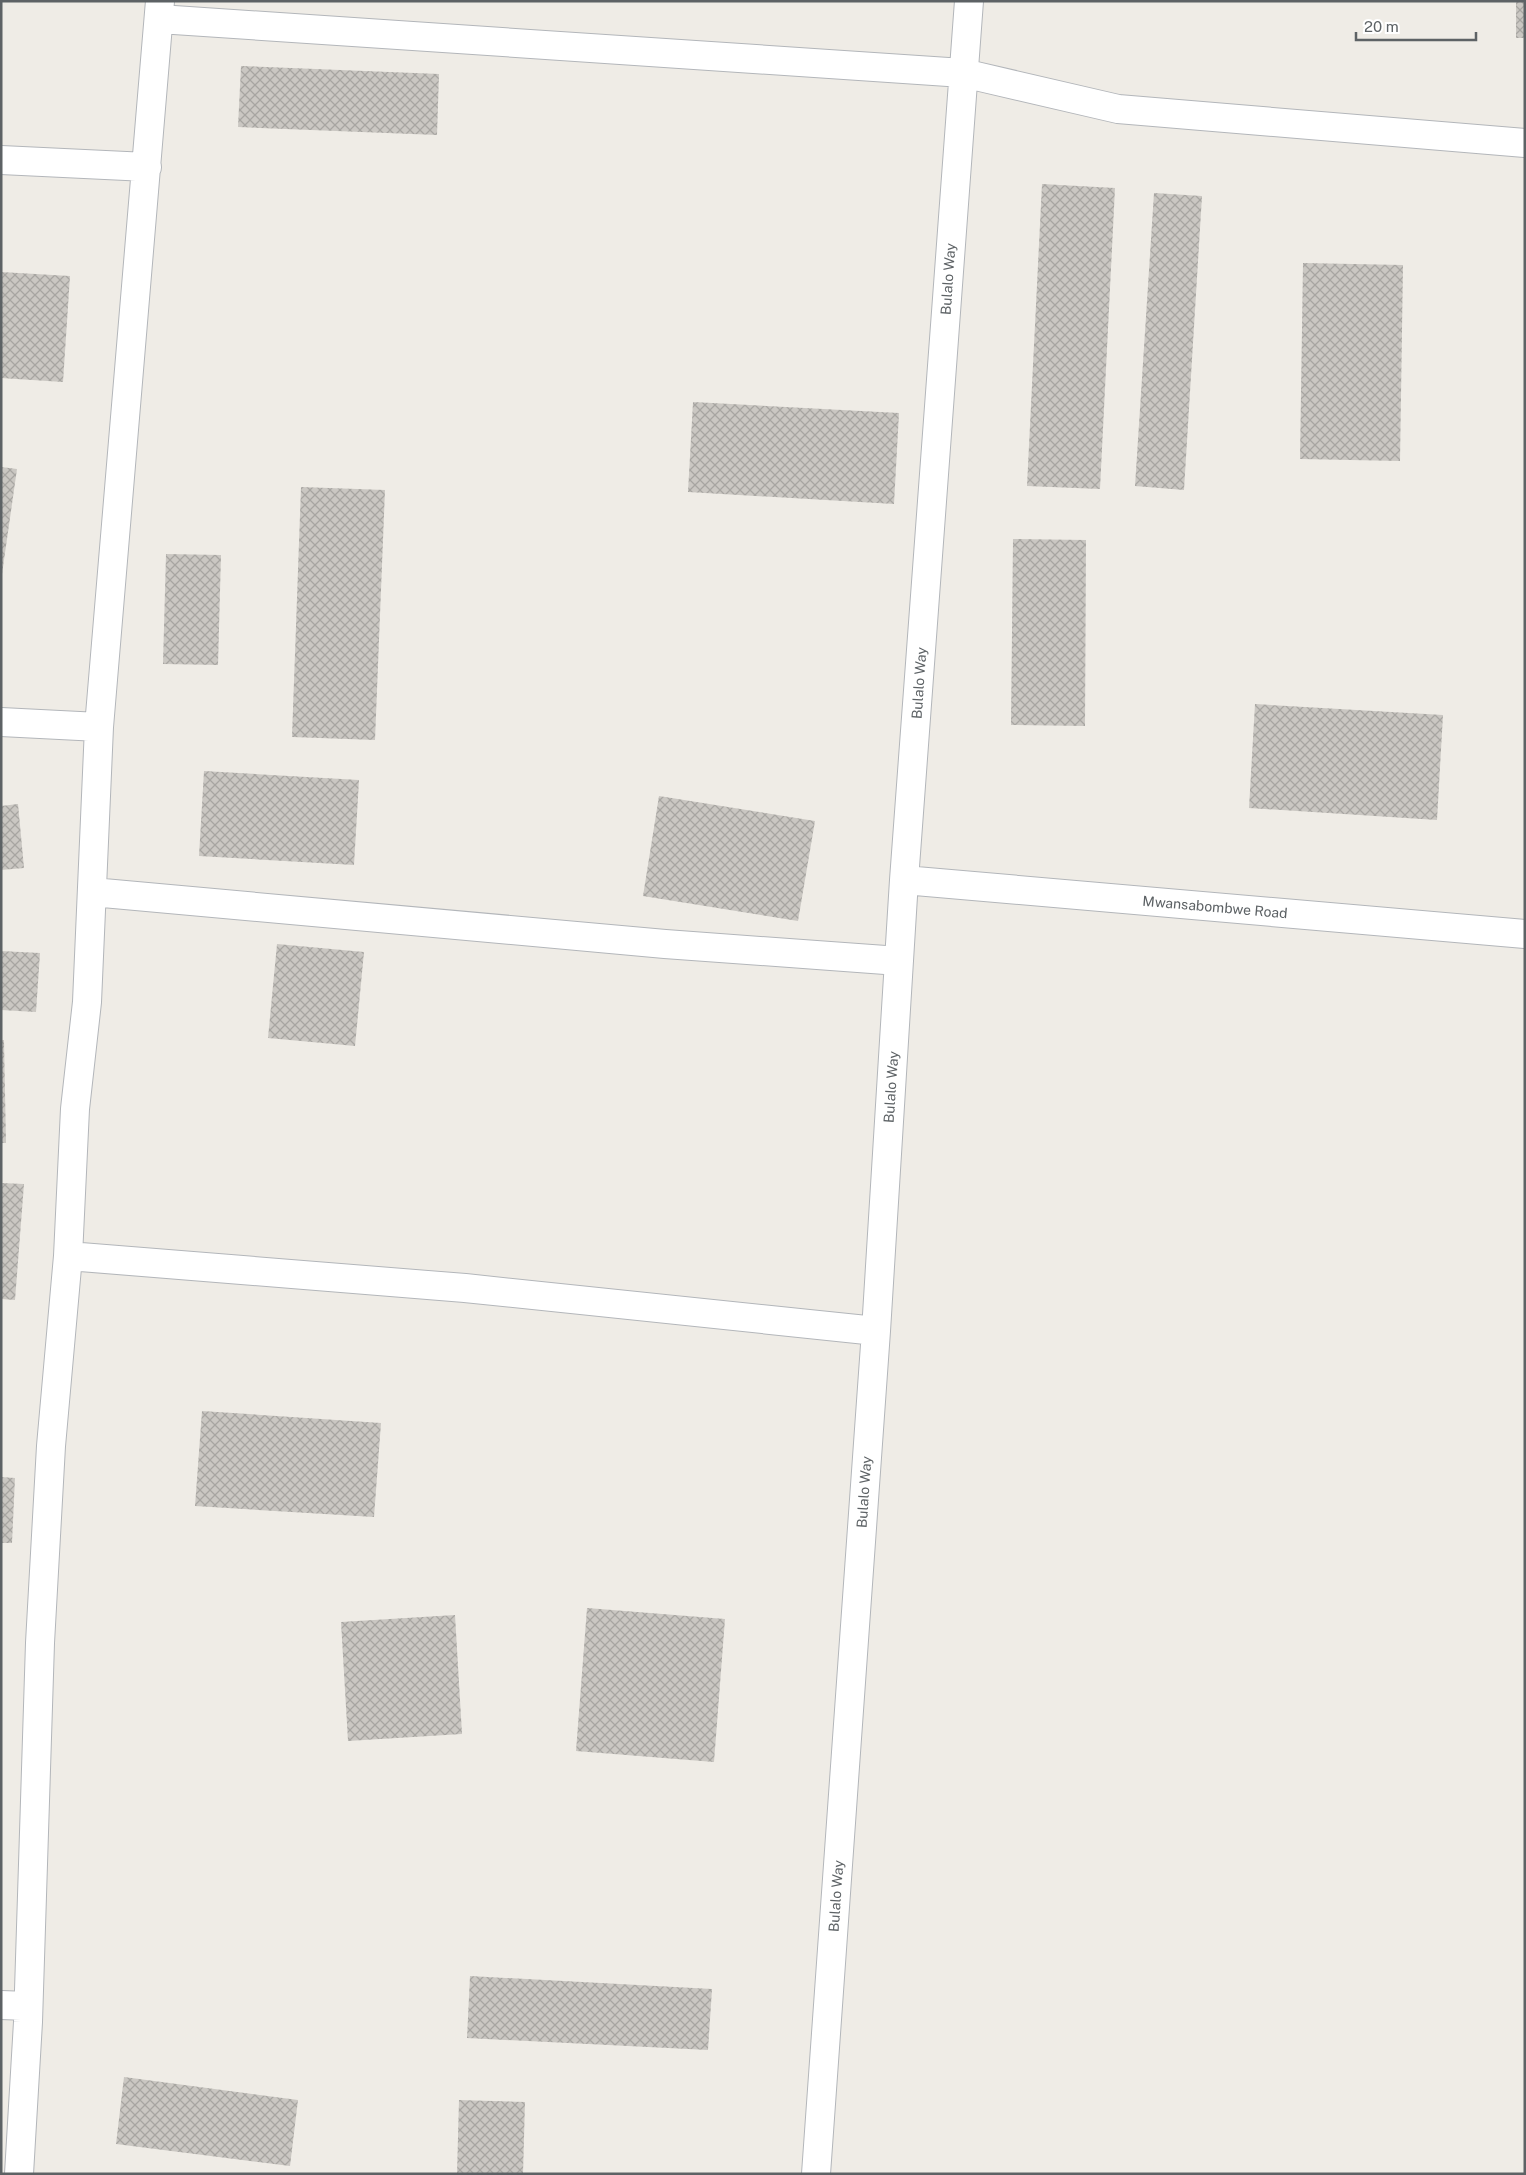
<svg xmlns="http://www.w3.org/2000/svg" width="1526" height="2175" viewBox="0 0 1526 2175" font-family="'Public Sans',sans-serif">
  <style>
    .building { fill: url(#building-cross-hatch) }
    .lines { fill: none; stroke-linecap: round; stroke-linejoin: round }
    .minor-casing { stroke: #b3b6ba; stroke-width: 30 }
    .minor { stroke: #fff; stroke-width: 28 }
    .labels { text-anchor: middle; stroke-width: 5; stroke-linejoin: round; paint-order: stroke }
    .street-label { font-size: 14px; fill: #5d6265; stroke: #fff }
  </style>
  <defs>
    <pattern id="building-cross-hatch" width="8" height="8" patternUnits="userSpaceOnUse" patternTransform="scale(1.25)"><rect width="8" height="8" fill="#cac7c2"/><path d="M0 0l8 8M0 8l8-8" fill="none" stroke="#a7a5a1"/></pattern>
  </defs>
  <rect width="100%" height="100%" fill="#efece6"/>
  <path class="building" d="M1516 1H1525V38H1516Z
    M241 66 439 74 437 135 238 127Z
    M1042 184 1115 188 1100 489 1027 486Z
    M1154 193 1202 196 1184 490 1135 486Z
    M1303 263 1403 265 1400 461 1300 459Z
    M1 272 70 276 63 382 1 378Z
    M693 402 899 413 894 504 688 492Z
    M1 467 17 469 2 574H1Z
    M301 487 385 490 375 740 292 737Z
    M1013 539 1086 540 1085 726 1011 725Z
    M166 554 221 555 218 665 163 664Z
    M1255 704 1443 715 1437 820 1249 808Z
    M204 771 359 780 354 865 199 856Z
    M659 796 815 821 798 921 643 896Z
    M18 804 24 868 1 870V806Z
    M277 944 364 952 355 1046 268 1038Z
    M1 951 40 953 36 1012 1 1010Z
    M1 1040H4L6 1143H1Z
    M1 1183 24 1184 15 1300 1 1299Z
    M202 1411 381 1423 374 1517 195 1506Z
    M1 1477 15 1478 12 1543H1Z
    M587 1608 725 1619 714 1762 576 1751Z
    M455 1615 462 1734 348 1741 341 1622Z
    M470 1976 712 1989 708 2050 467 2038Z
    M124 2077 298 2100 290 2166 116 2144Z
    M459 2100 525 2102 523 2174H457Z"/>
  <g class="lines">
    <defs>
      <path id="minor" d="M159 19 963 73 1118 109 1525 143
        M1 160 147 167
        M1 722 99 727
        M904 880 1525 934
        M92 892 665 944 899 961
        M68 1256 465 1288 876 1331
        M1 2005 28 2006
        M19 2174 28 2022 40 1643 51 1446 68 1256 75 1109 87 1002 99 727 160 1
        M816 2174 876 1331 904 880 969 1"/>
    </defs>
    <use href="#minor" class="minor-casing"/>
    <use href="#minor" class="minor"/>
  </g>
  <g class="labels">
    <g class="street-label">
      <text transform="translate(948 279) rotate(-86)" y="5">Bulalo Way</text>
      <text transform="translate(919 683) rotate(-86)" y="5">Bulalo Way</text>
      <text transform="translate(1215 907) rotate(5)" y="5">Mwansabombwe Road</text>
      <text transform="translate(891 1087) rotate(-86)" y="5">Bulalo Way</text>
      <text transform="translate(864 1492) rotate(-86)" y="5">Bulalo Way</text>
      <text transform="translate(836 1896) rotate(-86)" y="5">Bulalo Way</text>
    </g>
  </g>
  <rect width="1526" height="2175" fill="none" stroke="#5d6265" stroke-width="5"/>
  <path d="M1356 32v8h120v-8" fill="none" stroke="#5d6265" stroke-width="2.5"/>
  <text x="1364" y="32" font-size="15" fill="#5d6265" stroke="#ffffff" stroke-width="4" paint-order="stroke">20 m</text>
</svg>
